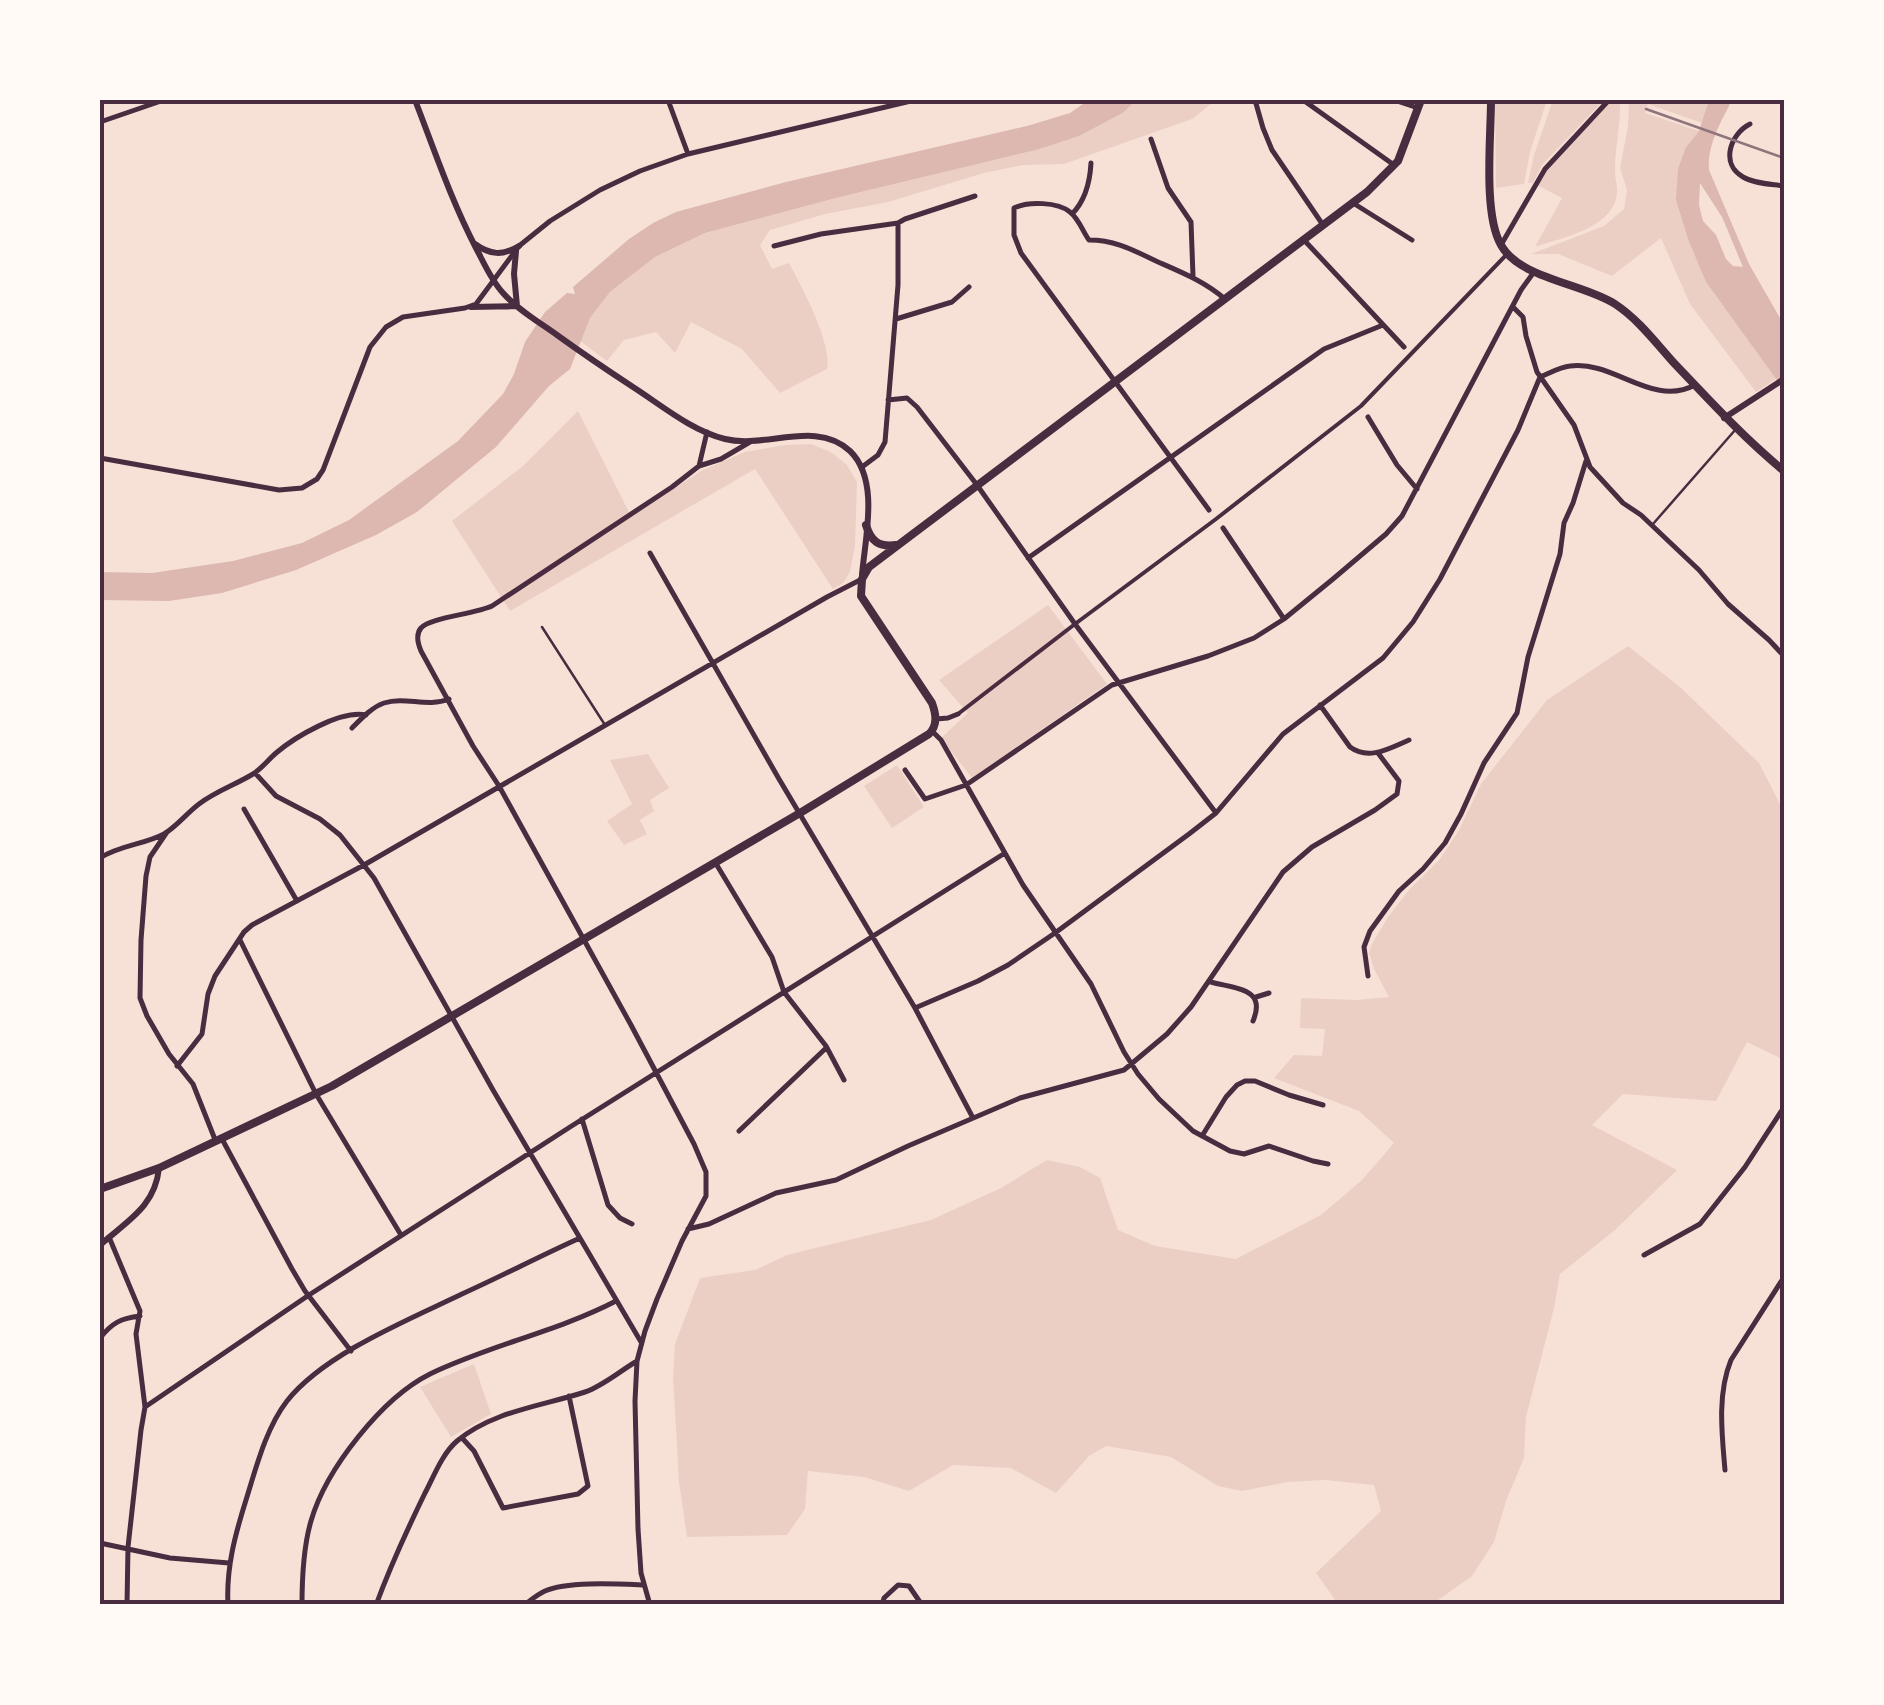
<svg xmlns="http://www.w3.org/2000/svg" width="1884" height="1705" viewBox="0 0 1884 1705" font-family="Mulish,sans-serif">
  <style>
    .green { fill: #ebcfc5 }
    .water { fill: #dcb8b0; fill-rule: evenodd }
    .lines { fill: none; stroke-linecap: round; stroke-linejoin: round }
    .service { stroke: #4a2c40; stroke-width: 2.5 }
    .pedestrian { stroke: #4a2c40; stroke-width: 4 }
    .minor { stroke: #4a2c40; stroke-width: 5 }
    .tertiary { stroke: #4a2c40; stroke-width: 6 }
    .secondary { stroke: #4a2c40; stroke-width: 6 }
    .primary { stroke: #4a2c40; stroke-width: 8 }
    .rail { stroke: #8f747c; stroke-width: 2.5 }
    .neatline { fill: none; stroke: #4a2c40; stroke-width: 4 }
  </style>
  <rect width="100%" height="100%" fill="#f7e1d7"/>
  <path class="green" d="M1136 100H1216L1192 119 1064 164 1023 165 984 173 888 202 825 214 770 230 760 245 772 269 789 263C802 288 832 342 827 369L780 393 742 349 691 322 675 353 656 332 624 340 607 361 579 340 590 318 610 292 655 257 705 233 836 198 1036 150 1124 112Z
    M1495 100H1547L1530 152 1524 184 1496 188Z
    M1553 100H1604L1542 165 1533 183H1528L1534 155Z
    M1612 100H1620C1621 124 1615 147 1615 171 1615 179 1618 187 1617 194 1612 229 1563 237 1535 247L1562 198 1537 185 1546 170Z
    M1629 100H1709L1702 123 1648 104 1645 113 1699 131 1686 147 1706 282 1776 379 1756 392 1690 304 1661 238 1612 276 1558 254H1531L1604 226 1624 209 1627 190 1620 168 1628 126Z
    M578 411 631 516 703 470 745 452 785 445 811 444 831 452 847 465 857 482 855 545 850 572 843 583 833 589 755 469 510 611 452 521 523 466Z
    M1048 605 1107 684 972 778 941 738 968 713 939 680Z
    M1628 646 1680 687 1759 763 1784 812V1060L1747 1042 1716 1101 1623 1094 1592 1125 1677 1170 1615 1230 1560 1274 1554 1308 1526 1417 1524 1458 1506 1501 1494 1542 1472 1576 1431 1605 1338 1604 1316 1573 1381 1511 1374 1485 1325 1480 1287 1482 1242 1491 1218 1486 1171 1457 1106 1446 1089 1456 1056 1493 1011 1468 953 1465 909 1491 864 1477 808 1471 805 1509 787 1535 687 1537 679 1482 673 1377 675 1344 700 1278 755 1270 787 1255 931 1220 1001 1188 1047 1160 1080 1167 1100 1178 1118 1230 1155 1246 1236 1259 1321 1215 1362 1180 1394 1143 1359 1111 1274 1078 1294 1055 1322 1056 1325 1029 1300 1028 1301 998 1356 1000 1389 997 1374 969 1369 953 1372 944 1388 917 1409 890 1440 859 1459 830 1481 784 1547 700Z
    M648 754 669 788 650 800 654 811 640 820 647 834 624 845 607 821 632 804 610 760Z
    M897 765 924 807 892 828 864 786Z
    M474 1364 491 1414 451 1437 420 1387Z"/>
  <path class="water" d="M1089 100H1136L1124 112 1079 136 1036 150 836 198 705 233 655 257 610 292 590 318 570 369 549 386 496 447 417 512 376 535 296 570 222 593 169 601 100 600V572L152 573 233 561 302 543 349 520 458 441 503 394 514 374 525 342 545 312 567 293 575 294 573 287 629 239 653 223 676 212 786 182 1027 126 1070 113Z
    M1709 100H1732C1721 122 1707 145 1709 170L1749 264 1784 325V386L1776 379 1706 282 1688 239 1676 200 1678 169 1686 147 1699 131ZM1700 183 1722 217 1743 267 1733 266 1726 259 1716 235 1703 221 1699 205Z"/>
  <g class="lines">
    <path class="service" d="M1653 524 1736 429
      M542 627 605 725"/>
    <path class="pedestrian" d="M958 714 1075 624 1216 519 1361 406 1507 254"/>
    <path class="minor" d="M668 100 688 154
      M1255 100 1263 128 1272 150 1323 225
      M1303 100 1394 165
      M1394 100 1418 108
      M100 122 164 100
      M1750 124C1730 134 1720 164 1743 177 1755 184 1771 184 1784 186
      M1151 139 1168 188 1191 222 1193 276
      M1353 203 1412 240
      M1072 214C1086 200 1090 181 1091 163
      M1304 240 1404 347
      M1501 245 1545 169 1609 100
      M774 246 821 234 898 223 905 219 975 196
      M1514 308 1523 317 1526 336 1537 372 1574 425 1590 467 1623 503 1641 515 1699 570 1728 604 1769 640 1784 656
      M896 319 952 302 969 287
      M888 400 907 398 917 407 977 485 1075 624 1216 813
      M1368 417 1397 465 1417 489
      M100 458 279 490 302 488 317 479 323 470 370 347 386 327 403 317 465 308 476 304 519 246 550 221 600 190 640 171 688 154 915 100
      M699 466 707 432
      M862 467 878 455 885 442 898 285V223
      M1209 510 1021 253 1014 235V208C1028 201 1058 202 1070 212 1079 219 1083 232 1089 240 1115 240 1133 250 1156 261 1181 272 1204 281 1225 299
      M1223 528 1284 619
      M650 553 779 779 915 1008 973 1118
      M1028 558 1324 349 1383 325
      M1320 705 1350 747C1369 761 1390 748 1409 740
      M936 719 948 718 958 714
      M352 728C361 719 372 707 384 703 406 696 427 708 449 699
      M932 731 941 740 1023 885 1091 984 1124 1052 1138 1074 1159 1099 1193 1131 1230 1151 1244 1154 1269 1146 1313 1161 1328 1164
      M905 770 925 799 966 785 1112 685 1208 656 1254 638 1284 619 1333 579 1386 534 1402 516 1521 290 1534 272
      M255 773 276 796 320 819 340 835 374 878 493 1090 641 1342
      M244 809 297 901
      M167 832 150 857 146 876 141 940 140 998 147 1016 169 1054 193 1084 216 1142
      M100 858C120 845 143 845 164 834 177 826 187 813 199 804 216 791 235 785 253 774 261 769 268 760 276 753 295 737 340 710 366 715
      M715 862 772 957 784 992 826 1046 844 1080
      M240 940 316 1094 401 1235
      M1368 976 1364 947 1370 931 1399 891 1423 869 1445 843 1461 814 1484 763 1517 713 1528 657 1560 554 1564 523 1573 503 1586 461
      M1211 982C1236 989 1267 988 1253 1021
      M1256 997 1269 993
      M915 1008 978 981 1008 965 1055 933 1189 834 1216 813 1283 734 1383 658 1413 622 1440 579 1518 430 1540 377C1550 373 1560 367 1570 366 1614 360 1652 408 1695 385
      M177 1066 202 1034 208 994 215 976 244 932 252 925 364 865 827 597 862 579
      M582 1119 608 1205 620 1218 632 1224
      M739 1131 825 1049
      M1202 1136 1226 1097 1237 1085 1245 1081H1255L1289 1095 1323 1105
      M222 1139 292 1269 305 1291 351 1351
      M688 1229 709 1224 776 1193 836 1180 908 1146 1020 1098 1124 1070 1167 1034 1191 1007 1283 872 1312 847 1375 810 1397 794 1399 781 1378 753
      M109 1237 140 1311 136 1334 145 1407 141 1430 128 1547 127 1605
      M1644 1255 1700 1224 1745 1167 1784 1107
      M100 1338C112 1323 121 1318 140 1316
      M145 1407 309 1295 570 1127 1005 853
      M463 1439 474 1451 503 1508 578 1494 588 1486 569 1396
      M1725 1470C1722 1435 1717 1394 1731 1360L1784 1277
      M100 1543 170 1558 229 1563
      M228 1605C226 1568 235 1535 246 1500 256 1468 266 1428 287 1401 324 1354 408 1320 462 1294 502 1276 540 1256 580 1238
      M302 1605C302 1577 303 1548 311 1521 326 1469 382 1398 430 1374 490 1345 556 1332 616 1301
      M376 1605C390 1567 407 1530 425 1493 434 1476 442 1454 457 1441 493 1411 542 1406 585 1392 603 1386 620 1371 637 1361
      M524 1605C531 1600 538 1594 545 1591 567 1581 619 1584 644 1585
      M650 1605 641 1573 638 1529 635 1401 637 1361 645 1331 657 1299 682 1241 706 1196V1172L694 1144 631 1025 499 786 473 746 421 651C418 644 415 635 421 628 428 618 475 614 492 606L672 487 699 466 721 459 750 442
      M882 1605 884 1598 898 1585 909 1586 922 1605"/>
    <path class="tertiary" d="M1724 418 1784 379"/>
    <path class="secondary" d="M415 100C434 149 451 200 476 248 484 263 491 280 503 293 518 310 539 322 557 335 582 353 607 370 633 387 661 405 692 431 725 439 766 449 816 419 850 451 880 480 865 538 862 575
      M475 244C490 255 503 256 519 246
      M471 307 517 306 514 274 516 251
      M100 1245C127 1221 155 1207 159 1168"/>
    <path class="primary" d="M1491 100C1491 137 1483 214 1501 245 1520 279 1582 283 1615 304 1638 319 1656 343 1674 363 1710 401 1744 438 1784 471
      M866 525C871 542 879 547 896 545
      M100 1189 159 1168 332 1086 800 813 929 734C938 725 936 714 932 703L861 596 862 579 869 567 1367 192 1398 161 1421 100"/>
    <path class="rail" d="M1646 109 1784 158"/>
  </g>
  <rect width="1884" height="1705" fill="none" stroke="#fffaf5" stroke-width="205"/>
  <rect x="102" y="102" width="1680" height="1500" class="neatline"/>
</svg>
